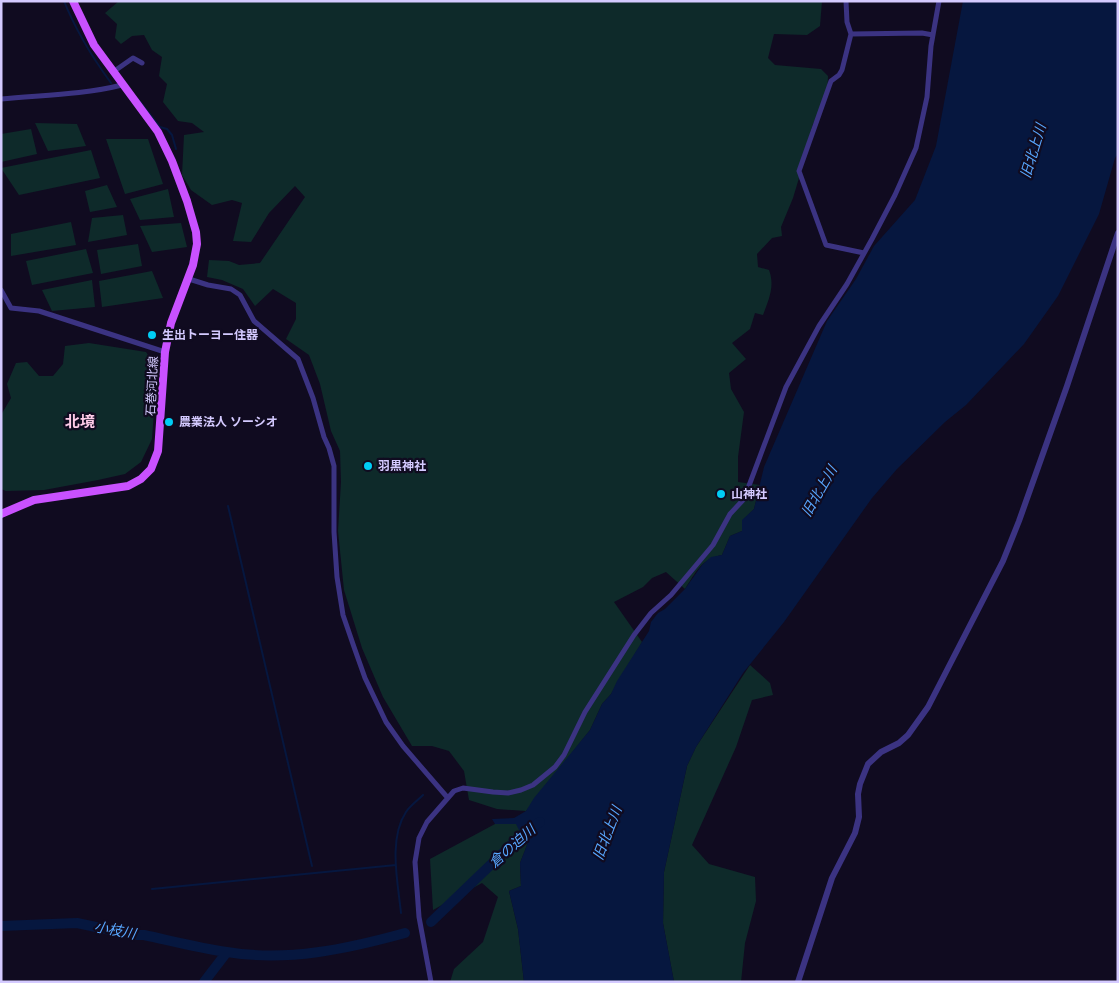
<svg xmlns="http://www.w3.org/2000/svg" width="1119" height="983" viewBox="0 0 1119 983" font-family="'PT Sans','Noto Sans JP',sans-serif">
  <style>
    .green { fill: #0e2a2a }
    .water { fill: #06173f }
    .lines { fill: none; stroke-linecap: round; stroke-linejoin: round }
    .stream { stroke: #06173f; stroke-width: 2 }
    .river { stroke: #06173f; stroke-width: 10 }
    .minor { stroke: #3b3382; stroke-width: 5 }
    .tertiary { stroke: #3b3382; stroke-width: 6 }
    .primary { stroke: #c951ff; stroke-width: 8 }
    .poi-dot { fill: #00cdf5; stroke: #100b20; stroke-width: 2 }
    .labels { text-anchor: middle; stroke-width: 4.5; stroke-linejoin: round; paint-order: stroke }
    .poi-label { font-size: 12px; font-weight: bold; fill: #d4caff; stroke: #100b20; text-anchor: start }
    .street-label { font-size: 12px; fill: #d4caff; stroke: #100b20 }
    .water-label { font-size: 14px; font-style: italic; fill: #58a7ff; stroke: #100b20 }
    .quarter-label { font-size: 15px; font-weight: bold; fill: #ffcce9; stroke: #100b20 }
  </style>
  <rect width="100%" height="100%" fill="#100b20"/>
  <path class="green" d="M119 1H822L820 26 807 35 774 34 768 58 775 65 821 69 828 76 827 99 813 124 800 165 799 178 793 198 781 227 782 236 772 238 757 254 758 267 769 270C775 286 769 299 763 315L755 313 750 329 732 343 746 359 729 373 731 389 744 412 738 457V482L760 485 754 509 743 520 742 531 730 536 722 555C701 559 696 572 685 589L666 572 652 578 643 587 614 602 642 642 611 694 602 704 590 730 526 811 497 809 469 800 464 771 449 751 432 746H412L383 697 362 648 344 590 338 531 341 482 340 451 331 431 320 384 309 355 286 339 296 319V303L273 289 255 306 243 289 222 280 207 277 209 260 229 261 239 265 260 263 305 197 295 186 269 213 251 242 233 241 242 203 232 200 212 205 191 190 182 175 184 135 204 132 192 123 178 121 163 102 167 84 159 76 162 57 152 50 144 35 132 36 121 44 115 38 117 24 105 13Z
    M35 123 77 124 86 146 48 151Z
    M31 129 37 154 1 162V134Z
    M106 139H148L163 184 125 194Z
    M91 150 100 178 19 195 1 168Z
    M107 185 117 207 90 212 85 191Z
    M168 189 174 217 140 220 130 199Z
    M123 215 127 235 88 242 92 218Z
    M71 222 76 245 11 256V234Z
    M181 223 187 247 152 252 140 226Z
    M138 244 142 266 101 274 97 250Z
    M86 249 93 273 32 285 26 261Z
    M152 271 163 298 102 307 99 281Z
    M92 280 95 307 52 311 42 290Z
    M89 343 146 352 157 369 152 439 141 462 125 474 98 480 44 490 6 491 1 489V415L11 398 7 384 16 363 27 362 39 376H53L63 364 65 346Z
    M750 665 770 683 773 695 752 700 736 747 692 845 709 864 755 877 756 901 745 943 741 982H674L663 923 664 872 687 766 696 747Z
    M531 822 529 840 520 863 521 886 509 891 518 929 524 982H450L454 969 483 942 498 897 482 883 433 910 430 859 495 824Z"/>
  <path class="water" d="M963 1H1118V154L1115 158 1099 214 1058 296 1024 344 966 405 945 422 897 469 872 498 784 622 743 673 696 747 687 766 664 872 663 923 674 982H524L518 929 509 891 521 886 520 863 529 840 531 823 519 830 516 824H495L492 819 514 818 526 811 534 798 590 730 602 704 611 694 617 681 649 631 651 622 658 613 665 609 685 589 702 565 711 557 722 555 730 536 742 531V520L754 509 764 467 827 321 856 279 874 246 915 200 936 146Z"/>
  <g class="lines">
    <path class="stream" d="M64 1C76 31 92 57 111 83
      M138 99 160 127 167 129 172 135 176 149
      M228 506 312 866
      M152 889 396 865
      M401 913C398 883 388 839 406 812 410 806 417 801 423 795"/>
    <path class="river" d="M431 922 527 830 540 822
      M1 926 77 923 134 935H144C172 941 199 948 227 952 288 962 347 949 405 933
      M204 982 227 952"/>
    <path class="minor" d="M846 1 847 22 851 34 922 33 933 35
      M851 34 842 70 839 75 831 81 799 171 826 245 864 253
      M113 72 133 58 142 63
      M1 99C42 95 82 95 122 85
      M189 279 208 285 231 289 240 295 254 321 298 359 313 398 324 437 329 448 334 466V532L337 577 343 615 354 647 365 678 386 722 403 746 447 797
      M1 290 11 308 39 311 165 352
      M431 982 419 917 415 862 419 838 427 822 454 791 463 788 493 792 508 793 521 790 533 785 555 767 564 755 585 712 634 635 651 613 671 595 713 545 730 514 744 499 786 387 819 326 847 284 872 239 895 195 916 148 927 97 931 46 939 1"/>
    <path class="tertiary" d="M798 982 832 878 855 833 859 817 858 794 860 784 868 764 881 752 899 743 908 735 928 707 1003 561 1019 521 1067 386 1118 233"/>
    <path class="primary" d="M1 514 34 500 128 486 141 479 151 469 158 451 165 352 171 323 193 265 197 244 196 232 187 201 172 161 158 132 94 45 73 1"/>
  </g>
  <g class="poi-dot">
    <circle cx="152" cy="335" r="5"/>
    <circle cx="169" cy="422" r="5"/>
    <circle cx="368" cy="466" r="5"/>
    <circle cx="721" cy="494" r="5"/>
  </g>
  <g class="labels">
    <g class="poi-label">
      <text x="162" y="339">生出トーヨー住器</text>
      <text x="179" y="426">農業法人 ソーシオ</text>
      <text x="378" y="470">羽黒神社</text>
      <text x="731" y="498">山神社</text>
    </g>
    <g class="street-label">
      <text transform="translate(152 386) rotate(-87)" y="4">石巻河北線</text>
    </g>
    <g class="water-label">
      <text transform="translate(1033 151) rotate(-73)" y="5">旧北上川</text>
      <text transform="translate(819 491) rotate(-60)" y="5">旧北上川</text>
      <text transform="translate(607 833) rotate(-69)" y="5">旧北上川</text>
      <text transform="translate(512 846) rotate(-41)" y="5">倉の迫川</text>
      <text transform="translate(115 930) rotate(11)" y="5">小枝川</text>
    </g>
    <g class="quarter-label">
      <text x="80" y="427">北境</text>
    </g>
  </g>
  <rect width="1119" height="983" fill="none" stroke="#d4caff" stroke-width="5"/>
</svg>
